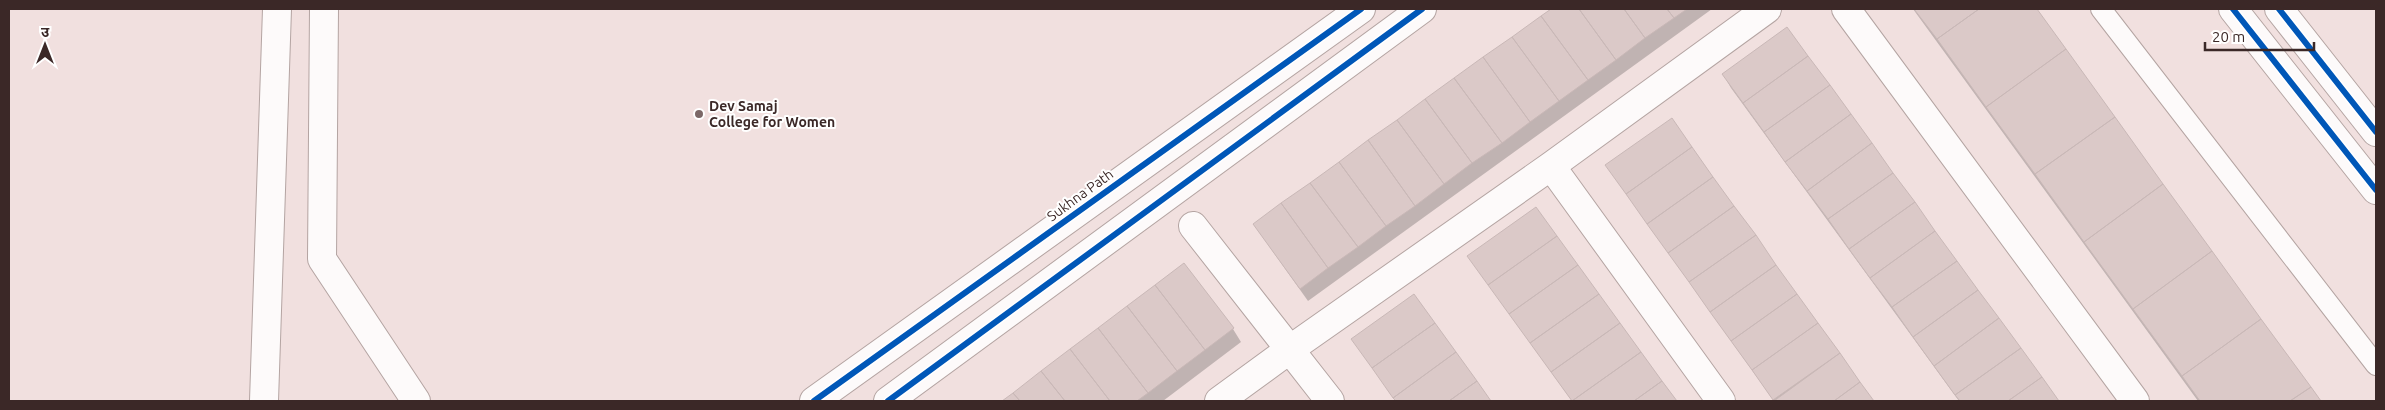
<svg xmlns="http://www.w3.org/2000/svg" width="2385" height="410" viewBox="0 0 2385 410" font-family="Ubuntu,'Noto Sans Devanagari',sans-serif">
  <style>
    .shadow { fill: #0003 }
    .building { fill: #dbc9c8; stroke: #c9b8b7 }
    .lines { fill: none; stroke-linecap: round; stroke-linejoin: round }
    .service-casing { stroke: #b4a4a2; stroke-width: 22 }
    .minor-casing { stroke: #b4a4a2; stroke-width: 30 }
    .secondary-casing { stroke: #b4a4a2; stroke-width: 30 }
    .service { stroke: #fdfafa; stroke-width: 20 }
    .minor { stroke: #fdfafa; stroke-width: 28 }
    .secondary { stroke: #fdfafa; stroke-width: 28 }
    .cycleway-casing { stroke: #fff; stroke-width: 9 }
    .cycleway { stroke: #0057b8; stroke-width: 6 }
    .poi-dot { fill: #7b6867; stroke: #fff; stroke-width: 2 }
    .labels { text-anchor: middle; stroke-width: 4; stroke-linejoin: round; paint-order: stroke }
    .poi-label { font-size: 14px; font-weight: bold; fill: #3b2827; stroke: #fff; text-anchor: start }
    .street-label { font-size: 14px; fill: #3b2827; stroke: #fff }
  </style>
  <rect width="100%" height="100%" fill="#f1e0df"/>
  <path class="shadow" d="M1552 9H1712L1308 301 1254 225Z
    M1913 9H2035L2320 401H2198Z
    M1787 29 2058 401H1959L1731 88 1723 74Z
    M1671 120 1872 401H1774L1615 178Z
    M1536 209 1676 401H1572L1469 257Z
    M1184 265 1233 329 1241 342 1163 401H1004Z
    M1414 296 1490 401H1396L1353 339Z"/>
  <path class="building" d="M1551 9H1579L1616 60 1588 80 1541 16Z
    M1579 9H1624L1645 38 1616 60Z
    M1624 9H1667L1674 18 1645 38Z
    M1667 9H1687L1674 18Z
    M1914 9H1979L1937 39Z
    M1979 9H2037L2066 49 1986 107 1937 39Z
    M1541 16 1588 80 1559 101 1512 37Z
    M1787 27 1808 56 1743 103 1722 74Z
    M1512 37 1559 101 1530 122 1483 57Z
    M2066 49 2115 117 2035 174 1986 107Z
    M1808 56 1830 85 1764 132 1743 103Z
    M1483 57 1530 122 1502 143 1454 78Z
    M1454 78 1502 143 1472 163 1425 99Z
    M1830 85 1851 114 1785 162 1764 132Z
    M1425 99 1472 163 1444 184 1397 120Z
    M1851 114 1872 143 1807 191 1785 162Z
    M2115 117 2163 184 2084 242 2035 174Z
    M1672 118 1692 147 1626 194 1605 165Z
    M1397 120 1444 184 1415 206 1368 140Z
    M1368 140 1415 206 1386 226 1339 162Z
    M1872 143 1893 173 1828 219 1807 191Z
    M1692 147 1713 177 1647 224 1626 194Z
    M1339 162 1386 226 1358 247 1310 183Z
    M1893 173 1915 202 1849 249 1828 219Z
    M1713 177 1734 206 1668 253 1647 224Z
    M1310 183 1358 247 1328 268 1281 203Z
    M2163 184 2212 251 2133 309 2084 242Z
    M1915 202 1935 231 1870 278 1849 249Z
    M1281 203 1328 268 1300 289 1253 224Z
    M1734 206 1756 235 1689 282 1668 253Z
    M1536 207 1557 236 1488 285 1467 256Z
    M1935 231 1957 261 1892 307 1870 278Z
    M1756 235 1776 265 1710 312 1689 282Z
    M1557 236 1578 265 1509 314 1488 285Z
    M2212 251 2261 319 2182 376 2133 309Z
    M1957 261 1978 290 1913 337 1892 307Z
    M1184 263 1234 328 1205 350 1155 285Z
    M1578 265 1599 294 1530 343 1509 314Z
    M1776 265 1797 294 1731 341 1710 312Z
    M1155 285 1205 350 1177 371 1127 306Z
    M1978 290 1999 318 1934 366 1913 337Z
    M1414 294 1435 323 1372 368 1351 339Z
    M1599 294 1620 323 1551 372 1530 343Z
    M1797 294 1818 323 1752 370 1731 341Z
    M1127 306 1177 371 1148 393 1098 328Z
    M1999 318 2021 348 1955 395 1934 366Z
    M2261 319 2311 387 2290 401H2200L2182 376Z
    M1435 323 1456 352 1393 398 1372 368Z
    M1620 323 1641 352 1572 401 1551 372Z
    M1818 323 1840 353 1773 400 1752 370Z
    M1098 328 1148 393 1137 401H1110L1070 349Z
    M2021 348 2042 377 2008 401H1960L1955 395Z
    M1070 349 1110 401H1065L1041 371Z
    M1456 352 1477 381 1449 401H1396L1393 398Z
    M1641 352 1662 381 1634 401H1572Z
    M1840 353 1860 382 1834 401H1774Z
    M1041 371 1065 401H1020L1013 393Z
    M2042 377 2059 401H2008Z
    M1477 381 1491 401H1449Z
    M1662 381 1677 401H1634Z
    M1860 382 1874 401H1834Z
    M2311 387 2321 401H2290Z
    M1013 393 1020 401H1002Z"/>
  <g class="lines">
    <defs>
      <path id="service" d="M2101 9 2376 365"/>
      <path id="minor" d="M324 9 322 259 416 401
        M1846 9 2135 401
        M1551 166 1721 401
        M1193 226 1330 401
        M264 401 277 9
        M1219 401 1289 350 1551 166 1767 9"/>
      <path id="secondary" d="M2233 9 2376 190
        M2279 9 2376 132
        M814 401 1361 9
        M888 401 1422 9"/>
    </defs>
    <use href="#service" class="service-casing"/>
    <use href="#minor" class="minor-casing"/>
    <use href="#secondary" class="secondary-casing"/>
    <use href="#service" class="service"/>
    <use href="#minor" class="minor"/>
    <use href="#secondary" class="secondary"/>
    <defs>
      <path id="cycleway" d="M2233 9 2376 190
        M2279 9 2376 132
        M814 401 1361 9
        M888 401 1422 9"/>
    </defs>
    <use href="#cycleway" class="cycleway-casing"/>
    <use href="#cycleway" class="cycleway"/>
  </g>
  <circle class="poi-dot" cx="699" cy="114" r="5"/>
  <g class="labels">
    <g class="poi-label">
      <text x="709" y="111">Dev Samaj<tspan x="709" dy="16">College for Women</tspan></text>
    </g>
    <g class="street-label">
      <text transform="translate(1080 195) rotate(-36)" y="5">Sukhna Path</text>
    </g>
  </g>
  <rect width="2385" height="410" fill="none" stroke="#3b2827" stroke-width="20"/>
  <g transform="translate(45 45)" stroke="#ffffff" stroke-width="4" paint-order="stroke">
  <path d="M0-4L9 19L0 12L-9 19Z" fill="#3b2827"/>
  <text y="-8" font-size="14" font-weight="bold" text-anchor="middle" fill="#3b2827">उ</text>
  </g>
  <path d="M2205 42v8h109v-8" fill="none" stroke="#3b2827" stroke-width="2.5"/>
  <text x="2212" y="42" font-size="15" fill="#3b2827" stroke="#ffffff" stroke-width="4" paint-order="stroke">20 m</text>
</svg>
